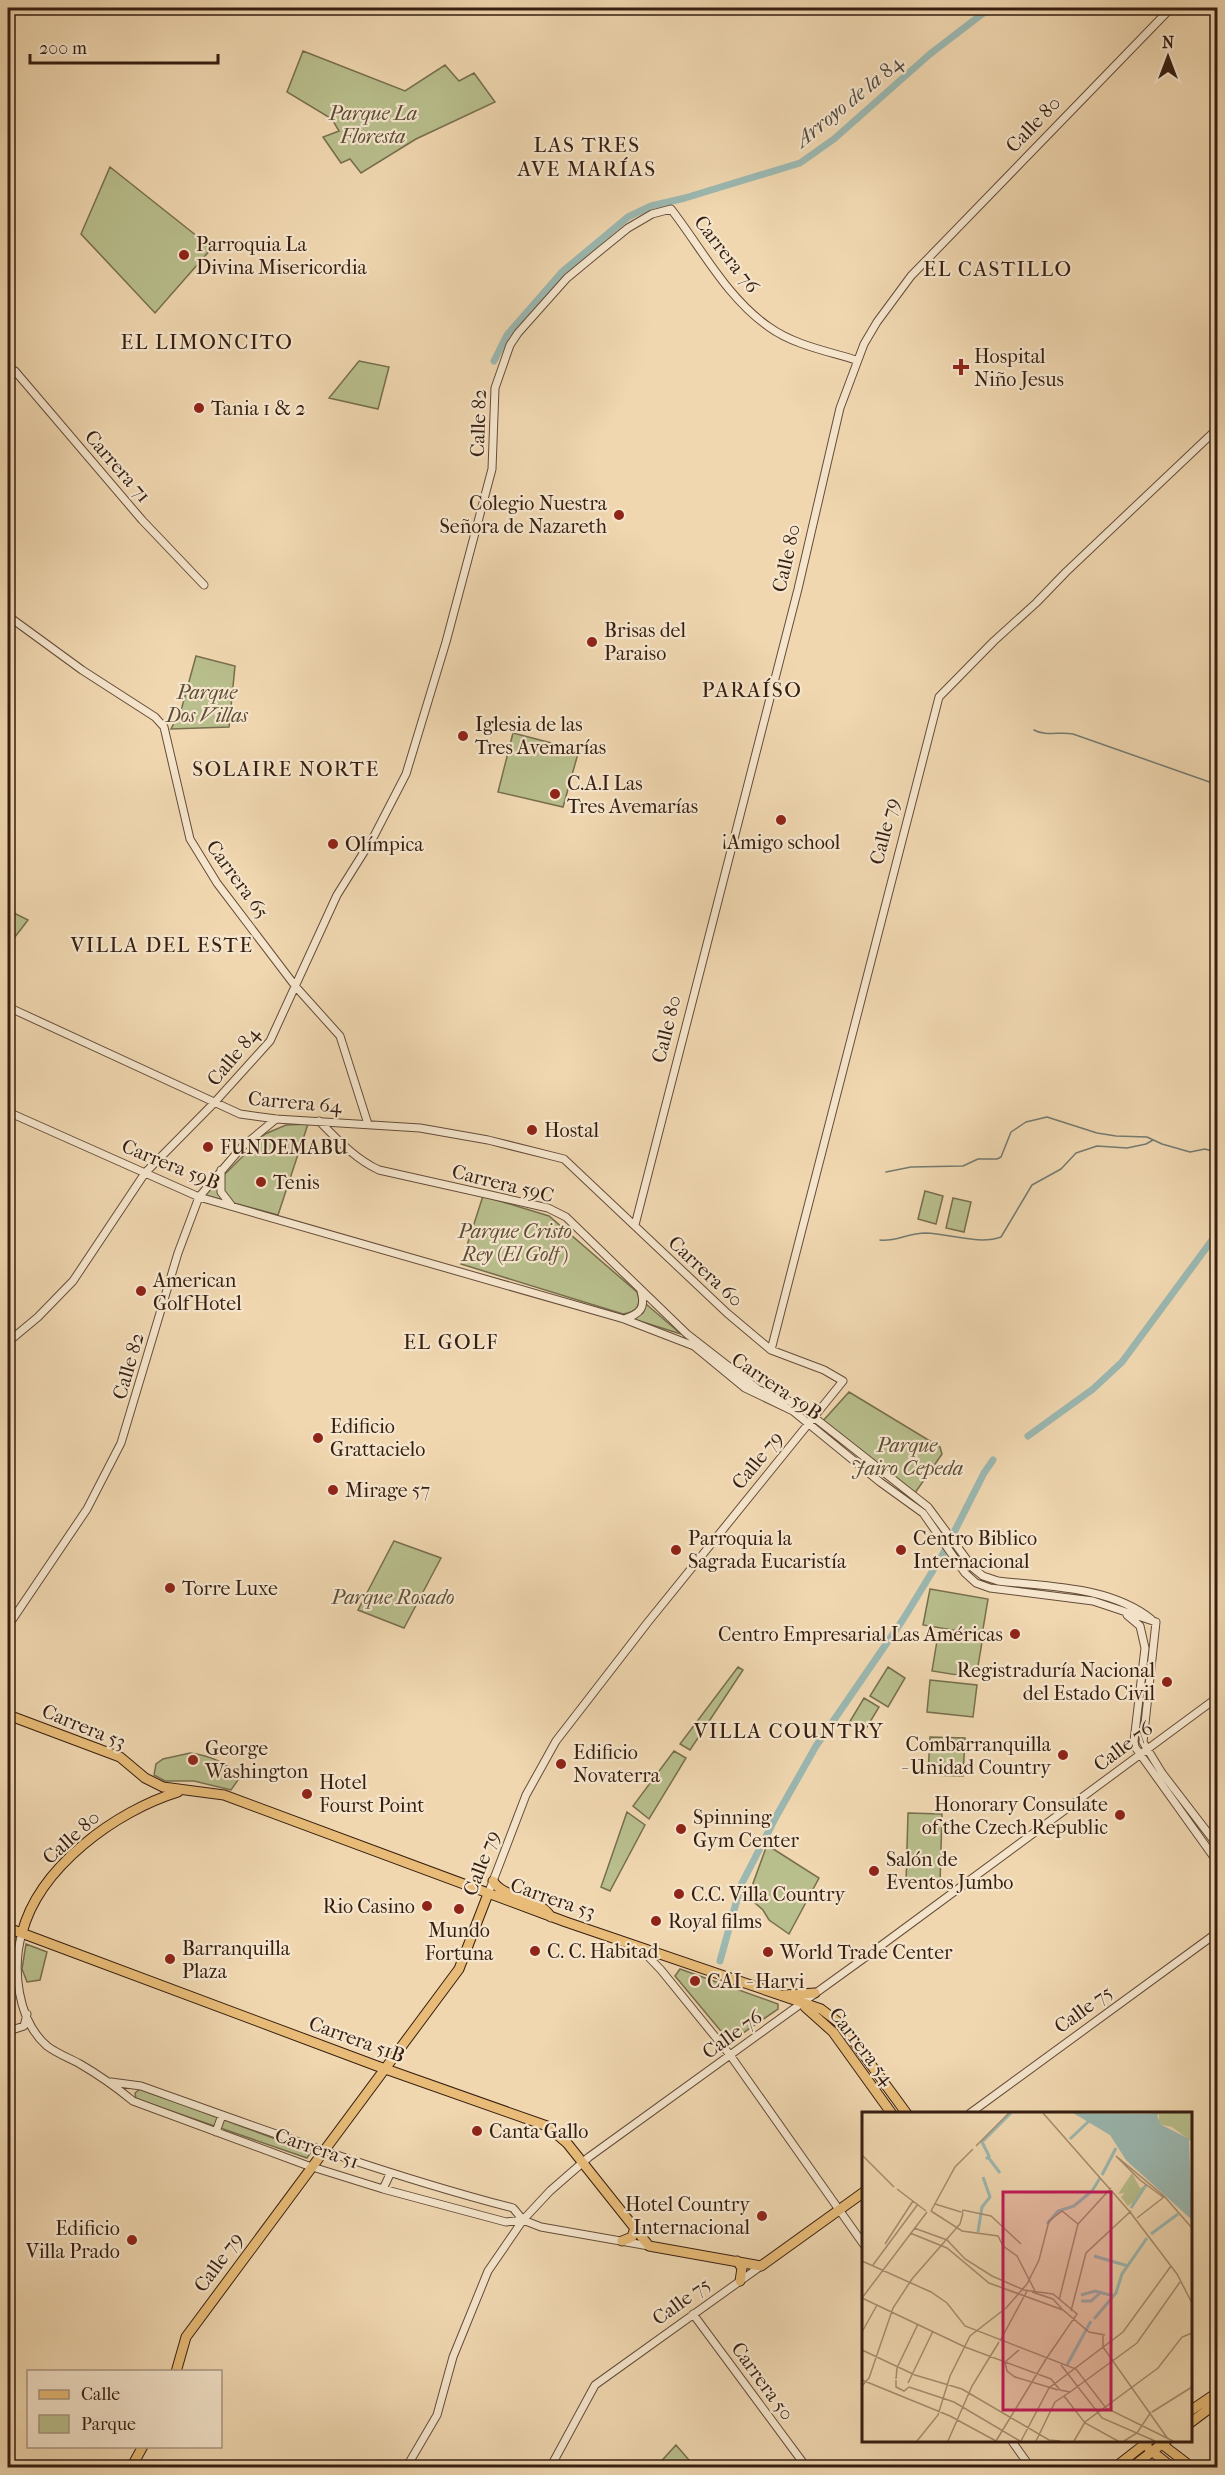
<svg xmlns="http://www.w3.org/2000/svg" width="1225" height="2475" viewBox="0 0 1225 2475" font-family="'IM FELL French Canon',serif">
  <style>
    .green { fill: #b8be8c; stroke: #776e4e; stroke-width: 1.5 }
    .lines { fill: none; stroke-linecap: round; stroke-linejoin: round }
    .stream { stroke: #737a71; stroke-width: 1.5 }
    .canal { stroke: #9bb8b1; stroke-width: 7 }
    .minor-casing { stroke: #644c39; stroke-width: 9 }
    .major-casing { stroke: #361e11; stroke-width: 11 }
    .minor { stroke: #f5e5cc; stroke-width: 7 }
    .major { stroke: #e8bc78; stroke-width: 9 }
    .poi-dot { fill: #8f2418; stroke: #f5e5cc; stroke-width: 2 }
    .labels { text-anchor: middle; stroke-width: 4.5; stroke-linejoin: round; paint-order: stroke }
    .park-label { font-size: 20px; font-style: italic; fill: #5d4e36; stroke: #f5e5cc }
    .street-label { font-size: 20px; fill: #361e11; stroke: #f5e5cc }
    .poi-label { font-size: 20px; fill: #361e11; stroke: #f5e5cc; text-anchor: start }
    .water-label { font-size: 21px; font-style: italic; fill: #544c41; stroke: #f5e5cc }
    .neighbourhood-label { font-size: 21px; letter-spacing: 1.5px; fill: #361e11; stroke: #f5e5cc }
    .inset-river { fill: none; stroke: #9bb8b1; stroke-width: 3 }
    .inset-road { fill: none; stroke: #a68d70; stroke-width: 1.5 }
    .view { fill: #c2185b; fill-opacity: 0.15; stroke: #c2185b; stroke-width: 3 }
    .inset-edge { fill: none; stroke: #361e11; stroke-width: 3 }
  </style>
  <rect width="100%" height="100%" fill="#f0d7b0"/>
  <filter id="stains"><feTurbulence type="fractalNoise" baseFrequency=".00333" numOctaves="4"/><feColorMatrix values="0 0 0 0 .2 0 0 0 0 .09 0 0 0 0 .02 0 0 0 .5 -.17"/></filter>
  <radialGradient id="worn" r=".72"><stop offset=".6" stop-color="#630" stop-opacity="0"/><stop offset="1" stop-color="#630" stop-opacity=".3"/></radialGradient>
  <path class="green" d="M303 51 405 91 445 65 459 81 474 73 495 102 416 139 361 173 350 159 341 163 323 137 339 131 332 119 287 92Z
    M110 167 212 248 155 313 81 234Z
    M359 361 389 367 378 409 329 398Z
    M196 656 235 666 229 727 171 729 182 707Z
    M513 733 579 750 563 807 498 792Z
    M8 910 28 920 8 946Z
    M308 1124 278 1215 204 1195 265 1134 286 1125Z
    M925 1191 943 1196 936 1224 918 1219Z
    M483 1196 549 1216 637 1292C642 1305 637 1312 623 1314L461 1264Z
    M953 1198 971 1202 964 1232 946 1228Z
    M646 1304 681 1334 633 1319 643 1313Z
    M849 1392 940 1447 942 1454 915 1493 822 1422Z
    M394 1541 441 1558 404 1628 358 1610Z
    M930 1589 988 1599 982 1635 923 1625Z
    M938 1635 982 1642 976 1678 932 1671Z
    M738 1667 743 1670 690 1750 680 1744Z
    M888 1667 905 1678 888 1707 870 1696Z
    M930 1680 977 1685 973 1717 927 1712Z
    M864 1698 879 1707 864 1732 849 1723Z
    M930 1737 965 1738 963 1776 928 1775Z
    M674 1751 686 1758 649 1819 633 1806Z
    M190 1753C211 1756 225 1762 240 1777L231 1790 194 1781H165L154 1775 156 1764 163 1759Z
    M627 1812 645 1825 610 1891 601 1887Z
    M908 1813 942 1814 940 1884 906 1883Z
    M767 1845 819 1878 789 1934 769 1920 763 1910 748 1897Z
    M26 1944 47 1952 40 1980 27 1982 22 1969Z
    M680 1969 778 2004V2009L730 2042 675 1976Z
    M140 2089 311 2152 307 2158 136 2099 135 2093Z
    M676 2445 695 2467H656Z"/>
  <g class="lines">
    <path class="stream" d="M1034 730C1046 737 1060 731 1073 734L1218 785
      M886 1172 911 1167 963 1166 978 1159H997L1001 1157 1011 1132 1026 1122 1047 1117 1097 1133 1116 1136 1147 1137 1162 1144 1190 1152 1205 1149 1218 1153
      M880 1240C896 1242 907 1233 926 1233 950 1234 979 1245 1001 1237L1032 1185 1061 1169 1076 1153 1097 1146 1127 1148 1146 1144 1153 1140"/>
    <path class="canal" d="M494 361 507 335 562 272 628 217 651 206 685 198 800 163 834 139 930 54 990 8
      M1028 1436 1093 1389 1122 1362 1218 1232
      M720 1961 741 1885 777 1815 816 1746 904 1618 943 1554 984 1473 993 1460"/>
    <defs>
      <path id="minor" d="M8 367 15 371 142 520 204 585
        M8 616 82 670 155 717 164 727 190 839 217 883 296 987 340 1036 368 1124
        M8 1007 240 1114 276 1119 420 1128 488 1140 564 1159 727 1313 771 1350 824 1370 843 1381 648 1622 556 1741 526 1795 488 1894
        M8 1112 199 1197 624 1319 694 1346 745 1388 793 1411 880 1482 923 1513 965 1573 976 1583 990 1588 1093 1601 1156 1622
        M319 1121C337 1139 355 1159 379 1170L548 1208 566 1217 687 1334 759 1390 794 1403 806 1411 928 1507 973 1568 983 1576 998 1581C1049 1587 1109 1586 1151 1619
        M221 1170V1192L231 1205
        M635 1225 798 589 840 408 864 344 877 322 911 276 1171 8
        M624 1319C640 1314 646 1308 641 1291
        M8 1342 38 1317 73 1281 145 1173 214 1103 270 1041 337 895 374 836 406 774 446 642 492 469 495 388 510 345 518 333 567 278 596 254 628 228 652 214 671 209C702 249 727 298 769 327 794 345 827 351 856 360
        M771 1350 939 697 994 641 1036 603 1066 572 1218 428
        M1127 1615 1140 1626 1145 1648 1134 1741 1135 1747 1218 1863
        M1156 1622 1143 1742 1162 1773 1218 1846
        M8 1626 87 1509 121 1443 178 1253 199 1197 242 1147 276 1119
        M22 1933C12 1968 17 2020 47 2046 56 2053 69 2058 80 2064 99 2075 116 2087 133 2101L306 2165 383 2189 506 2222 523 2220 541 2227 649 2246
        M640 1948 661 1970 730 2055 864 2245
        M12 2030 24 2026 27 2014
        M111 2082 141 2086C264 2130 386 2175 513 2208L523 2220
        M969 2114 1218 1932
        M216 2132 222 2115
        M383 2189 390 2174
        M693 2314 807 2468
        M1011 2440 1031 2468
        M406 2468 437 2415 453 2357 488 2271 523 2220 550 2191 589 2157 867 1956 1218 1697
        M550 2468 595 2385 761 2266"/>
      <path id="major" d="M8 1715 120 1757 145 1778 163 1787 224 1795 566 1922 821 2009 842 2025 907 2114
        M493 1881C503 1899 537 1895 551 1917
        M8 1928 377 2066 547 2126 567 2143 649 2246 761 2266 864 2192
        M22 1933C39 1867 116 1811 178 1792
        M784 1995 815 1993
        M805 2007 833 2032 892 2114
        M622 2241 632 2237 635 2228
        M737 2261 742 2268 740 2281
        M176 2372 186 2337 459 1969 488 1894
        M1190 2411 1218 2392
        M1190 2423 1218 2402
        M1159 2442 1193 2468
        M1149 2449 1173 2468
        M131 2468 143 2446
        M1114 2468 1150 2440
        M1131 2468 1167 2440"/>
    </defs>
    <use href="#minor" class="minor-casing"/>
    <use href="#major" class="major-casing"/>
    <use href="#minor" class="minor"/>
    <use href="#major" class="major"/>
  </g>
  <g class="poi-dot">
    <circle cx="184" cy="255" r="6"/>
    <path d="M958 358h6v6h6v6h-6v6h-6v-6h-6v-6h6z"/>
    <circle cx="199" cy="408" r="6"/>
    <circle cx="619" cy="515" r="6"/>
    <circle cx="592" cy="642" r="6"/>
    <circle cx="463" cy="736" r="6"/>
    <circle cx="555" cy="794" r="6"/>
    <circle cx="781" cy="820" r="6"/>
    <circle cx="333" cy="844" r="6"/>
    <circle cx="532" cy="1130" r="6"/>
    <circle cx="208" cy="1147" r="6"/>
    <circle cx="261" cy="1182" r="6"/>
    <circle cx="141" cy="1291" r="6"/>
    <circle cx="318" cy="1438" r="6"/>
    <circle cx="333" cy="1490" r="6"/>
    <circle cx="676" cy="1550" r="6"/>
    <circle cx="901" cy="1550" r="6"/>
    <circle cx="170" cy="1588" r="6"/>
    <circle cx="1015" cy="1634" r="6"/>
    <circle cx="1167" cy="1682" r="6"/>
    <circle cx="1063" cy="1755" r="6"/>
    <circle cx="193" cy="1760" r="6"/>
    <circle cx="561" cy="1764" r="6"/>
    <circle cx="307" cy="1794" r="6"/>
    <circle cx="1120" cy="1815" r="6"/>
    <circle cx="681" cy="1829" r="6"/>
    <circle cx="874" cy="1871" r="6"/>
    <circle cx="679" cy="1894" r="6"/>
    <circle cx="427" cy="1906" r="6"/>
    <circle cx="459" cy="1909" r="6"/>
    <circle cx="656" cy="1921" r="6"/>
    <circle cx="535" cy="1951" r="6"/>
    <circle cx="768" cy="1952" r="6"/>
    <circle cx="170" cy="1959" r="6"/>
    <circle cx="695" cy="1981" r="6"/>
    <circle cx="477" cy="2131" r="6"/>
    <circle cx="762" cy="2216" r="6"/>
    <circle cx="132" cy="2240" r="6"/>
  </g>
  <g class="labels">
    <g class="park-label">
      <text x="373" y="120">Parque La<tspan x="373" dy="23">Floresta</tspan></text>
      <text x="207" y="699">Parque<tspan x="207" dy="23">Dos Villas</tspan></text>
      <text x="515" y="1238">Parque Cristo<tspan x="515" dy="23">Rey (El Golf)</tspan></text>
      <text x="907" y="1452">Parque<tspan x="907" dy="23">Jairo Cepeda</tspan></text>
      <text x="393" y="1604">Parque Rosado</text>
    </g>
    <g class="street-label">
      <text transform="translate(1033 124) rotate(-46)" y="7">Calle 80</text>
      <text transform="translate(727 254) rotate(52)" y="7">Carrera 76</text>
      <text transform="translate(478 423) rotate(-88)" y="7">Calle 82</text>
      <text transform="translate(118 466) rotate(49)" y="7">Carrera 71</text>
      <text transform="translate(786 558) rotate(-77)" y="7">Calle 80</text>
      <text transform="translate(884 831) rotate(-76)" y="7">Calle 79</text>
      <text transform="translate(238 879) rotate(54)" y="7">Carrera 65</text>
      <text transform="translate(666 1029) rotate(-76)" y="7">Calle 80</text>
      <text transform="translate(233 1056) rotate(-50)" y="7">Calle 84</text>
      <text transform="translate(295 1102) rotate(5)" y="7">Carrera 64</text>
      <text transform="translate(171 1164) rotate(22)" y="7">Carrera 59B</text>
      <text transform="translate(503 1183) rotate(14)" y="7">Carrera 59C</text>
      <text transform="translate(706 1271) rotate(43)" y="7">Carrera 60</text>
      <text transform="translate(128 1366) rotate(-74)" y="7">Calle 82</text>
      <text transform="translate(777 1386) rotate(34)" y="7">Carrera 59B</text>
      <text transform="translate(757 1460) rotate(-51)" y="7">Calle 79</text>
      <text transform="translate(84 1726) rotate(22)" y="7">Carrera 53</text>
      <text transform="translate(1123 1746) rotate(-37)" y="7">Calle 76</text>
      <text transform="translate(71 1837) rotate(-42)" y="7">Calle 80</text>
      <text transform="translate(481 1863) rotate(-69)" y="7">Calle 79</text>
      <text transform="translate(553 1898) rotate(19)" y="7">Carrera 53</text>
      <text transform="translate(1083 2009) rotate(-36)" y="7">Calle 75</text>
      <text transform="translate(732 2034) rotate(-36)" y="7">Calle 76</text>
      <text transform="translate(357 2039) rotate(20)" y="7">Carrera 51B</text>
      <text transform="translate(862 2046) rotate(52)" y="7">Carrera 54</text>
      <text transform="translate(317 2148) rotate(19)" y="7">Carrera 51</text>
      <text transform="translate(218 2262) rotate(-54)" y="7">Calle 79</text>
      <text transform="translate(681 2301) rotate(-36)" y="7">Calle 75</text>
      <text transform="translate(763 2381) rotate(54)" y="7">Carrera 50</text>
    </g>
    <g class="poi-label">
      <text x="196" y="251">Parroquia La<tspan x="196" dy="23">Divina Misericordia</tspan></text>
      <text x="974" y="363">Hospital<tspan x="974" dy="23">Niño Jesus</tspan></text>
      <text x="211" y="415">Tania 1 &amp; 2</text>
      <text x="607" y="510" text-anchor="end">Colegio Nuestra<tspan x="607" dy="23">Señora de Nazareth</tspan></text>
      <text x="604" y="637">Brisas del<tspan x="604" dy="23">Paraiso</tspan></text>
      <text x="475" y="731">Iglesia de las<tspan x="475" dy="23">Tres Avemarías</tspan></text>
      <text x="567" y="790">C.A.I Las<tspan x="567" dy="23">Tres Avemarías</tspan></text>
      <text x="781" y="849" text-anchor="middle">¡Amigo school</text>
      <text x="345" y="851">Olímpica</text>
      <text x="544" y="1137">Hostal</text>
      <text x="220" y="1154">FUNDEMABU</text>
      <text x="273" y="1189">Tenis</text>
      <text x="153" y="1287">American<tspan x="153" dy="23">Golf Hotel</tspan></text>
      <text x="330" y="1433">Edificio<tspan x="330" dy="23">Grattacielo</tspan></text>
      <text x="345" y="1497">Mirage 57</text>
      <text x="688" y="1545">Parroquia la<tspan x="688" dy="23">Sagrada Eucaristía</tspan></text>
      <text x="913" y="1545">Centro Biblico<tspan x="913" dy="23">Internacional</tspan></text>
      <text x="182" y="1595">Torre Luxe</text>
      <text x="1003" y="1641" text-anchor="end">Centro Empresarial Las Américas</text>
      <text x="1155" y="1677" text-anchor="end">Registraduría Nacional<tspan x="1155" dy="23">del Estado Civil</tspan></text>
      <text x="1051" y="1751" text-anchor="end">Combarranquilla<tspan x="1051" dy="23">- Unidad Country</tspan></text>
      <text x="205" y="1755">George<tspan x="205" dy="23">Washington</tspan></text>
      <text x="573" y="1759">Edificio<tspan x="573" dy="23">Novaterra</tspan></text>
      <text x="319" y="1789">Hotel<tspan x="319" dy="23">Fourst Point</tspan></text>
      <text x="1108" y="1811" text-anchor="end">Honorary Consulate<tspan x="1108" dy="23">of the Czech Republic</tspan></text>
      <text x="693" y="1824">Spinning<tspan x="693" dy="23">Gym Center</tspan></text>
      <text x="886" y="1866">Salón de<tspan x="886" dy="23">Eventos Jumbo</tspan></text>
      <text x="691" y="1901">C.C. Villa Country</text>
      <text x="415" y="1913" text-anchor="end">Rio Casino</text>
      <text x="668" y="1928">Royal films</text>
      <text x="459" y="1937" text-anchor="middle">Mundo<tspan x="459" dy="23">Fortuna</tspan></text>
      <text x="182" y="1955">Barranquilla<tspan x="182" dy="23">Plaza</tspan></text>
      <text x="547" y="1958">C. C. Habitad</text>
      <text x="780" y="1959">World Trade Center</text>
      <text x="707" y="1988">CAI - Harvi</text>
      <text x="489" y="2138">Canta Gallo</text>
      <text x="750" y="2211" text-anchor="end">Hotel Country<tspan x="750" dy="23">Internacional</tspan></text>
      <text x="120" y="2235" text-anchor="end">Edificio<tspan x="120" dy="23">Villa Prado</tspan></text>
    </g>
    <g class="water-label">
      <text transform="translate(849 101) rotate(-39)" y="7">Arroyo de la 84</text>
    </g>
    <g class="neighbourhood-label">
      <text x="587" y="152">LAS TRES<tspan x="587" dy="24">AVE MARÍAS</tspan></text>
      <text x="998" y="276">EL CASTILLO</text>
      <text x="207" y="349">EL LIMONCITO</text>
      <text x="752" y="697">PARAÍSO</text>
      <text x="286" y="776">SOLAIRE NORTE</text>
      <text x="162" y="952">VILLA DEL ESTE</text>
      <text x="451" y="1349">EL GOLF</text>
      <text x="789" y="1738">VILLA COUNTRY</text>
    </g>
  </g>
  <g transform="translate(862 2112)">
    <rect width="330" height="330" fill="#f0d7b0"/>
    <path d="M285 1H330V30L310 15 297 12V3ZM270 61 278 76 284 74 270 96V91L266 94 259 85 263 81 256 82Z" fill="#b8be8c"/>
    <path d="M211 1 295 2 298 12 327 27 330 108 264 48 248 23Z" fill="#9bb8b1"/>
    <path class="inset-river" d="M208 27 227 9M126 45 138 61M124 47 127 44 120 30 149 1M269 49 330 86M268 50 330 98M240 63 254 36M269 96 284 73M185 112 196 99 212 94 230 79 238 66M116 120 120 95 128 85 121 65M289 122 316 102M232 144 266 154M219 183 233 179 252 184M219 189H229L238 181M232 207 254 181 260 162 285 126M205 253 229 209"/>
    <path class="inset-road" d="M181 1 268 100 315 162 330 191M114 34 147 1M0 43 32 75M35 77 64 99M301 85 278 68 254 44 302 84 330 116M73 92 99 100M69 99 100 119 136 124 141 134 155 144 173 179M69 99 93 55 111 37M100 101 101 98 129 104 159 132M275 106 302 85M52 116 85 128 103 147 130 164 162 178 191 182 215 202 184 247M48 121 85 136 127 171 201 198 227 220 243 223M23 132 51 89M0 149 69 180 85 191 103 214 214 257 244 296 311 329M11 153 56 92M170 180 191 187 200 197M0 186 65 100M0 186 103 235 189 267 198 278 208 280 223 269M197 188 216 112 249 76M209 199 224 141 269 99M0 220 15 193M241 223V235L306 327M138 229 165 179M0 238 53 263 100 277 187 328 198 329M143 250 145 259 153 265 196 278M143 250 157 238M199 253 240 306 293 329M34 267 35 256 56 212M0 268 88 304 134 329M34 268V275L42 279 47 275M223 269 275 231 318 170M46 271 71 219M0 274 7 266 31 196 50 167 98 112 101 101M47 275 92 290 158 329M202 284 223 311 256 329M290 300 330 275M55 329 76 303 88 264 108 224 144 196 165 172 177 148 187 109 200 99 216 112M86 329 110 274 137 230M134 329 184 247M159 329 187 276 261 220 309 154M174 329 193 290 208 280M212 329 223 310 296 256 320 225 330 221M262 329 275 321 289 300"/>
    <path class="view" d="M141 80H249V298H141Z"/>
    <rect width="330" height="330" class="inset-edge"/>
  </g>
  <rect width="1225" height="2475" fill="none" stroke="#f0d7b0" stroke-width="30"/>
  <rect x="9" y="9" width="1207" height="2457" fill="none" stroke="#361e11" stroke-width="3"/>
  <rect x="15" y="15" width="1195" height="2445" fill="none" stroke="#361e11" stroke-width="1.5"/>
  <rect x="27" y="2370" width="195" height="78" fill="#f5e5cc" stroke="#a99581" stroke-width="1.5"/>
  <rect x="39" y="2390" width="30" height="9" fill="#e8bc78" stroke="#a99581" stroke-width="1.5"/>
  <text x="81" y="2400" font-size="18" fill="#361e11">Calle</text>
  <rect x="39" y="2415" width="30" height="18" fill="#b8be8c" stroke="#a99581" stroke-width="1.5"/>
  <text x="81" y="2430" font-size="18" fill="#361e11">Parque</text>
  <g transform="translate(1168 57)" stroke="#f5e5cc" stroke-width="4.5" paint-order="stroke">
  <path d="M0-4.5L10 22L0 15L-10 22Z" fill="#361e11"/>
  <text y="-9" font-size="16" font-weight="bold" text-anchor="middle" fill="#361e11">N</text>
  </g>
  <path d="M30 54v9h188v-9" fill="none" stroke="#361e11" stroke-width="3"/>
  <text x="39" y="54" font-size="18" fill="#361e11" stroke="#f5e5cc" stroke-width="4.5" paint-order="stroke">200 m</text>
  <rect width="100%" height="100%" filter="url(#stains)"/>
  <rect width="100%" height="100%" fill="url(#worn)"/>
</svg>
